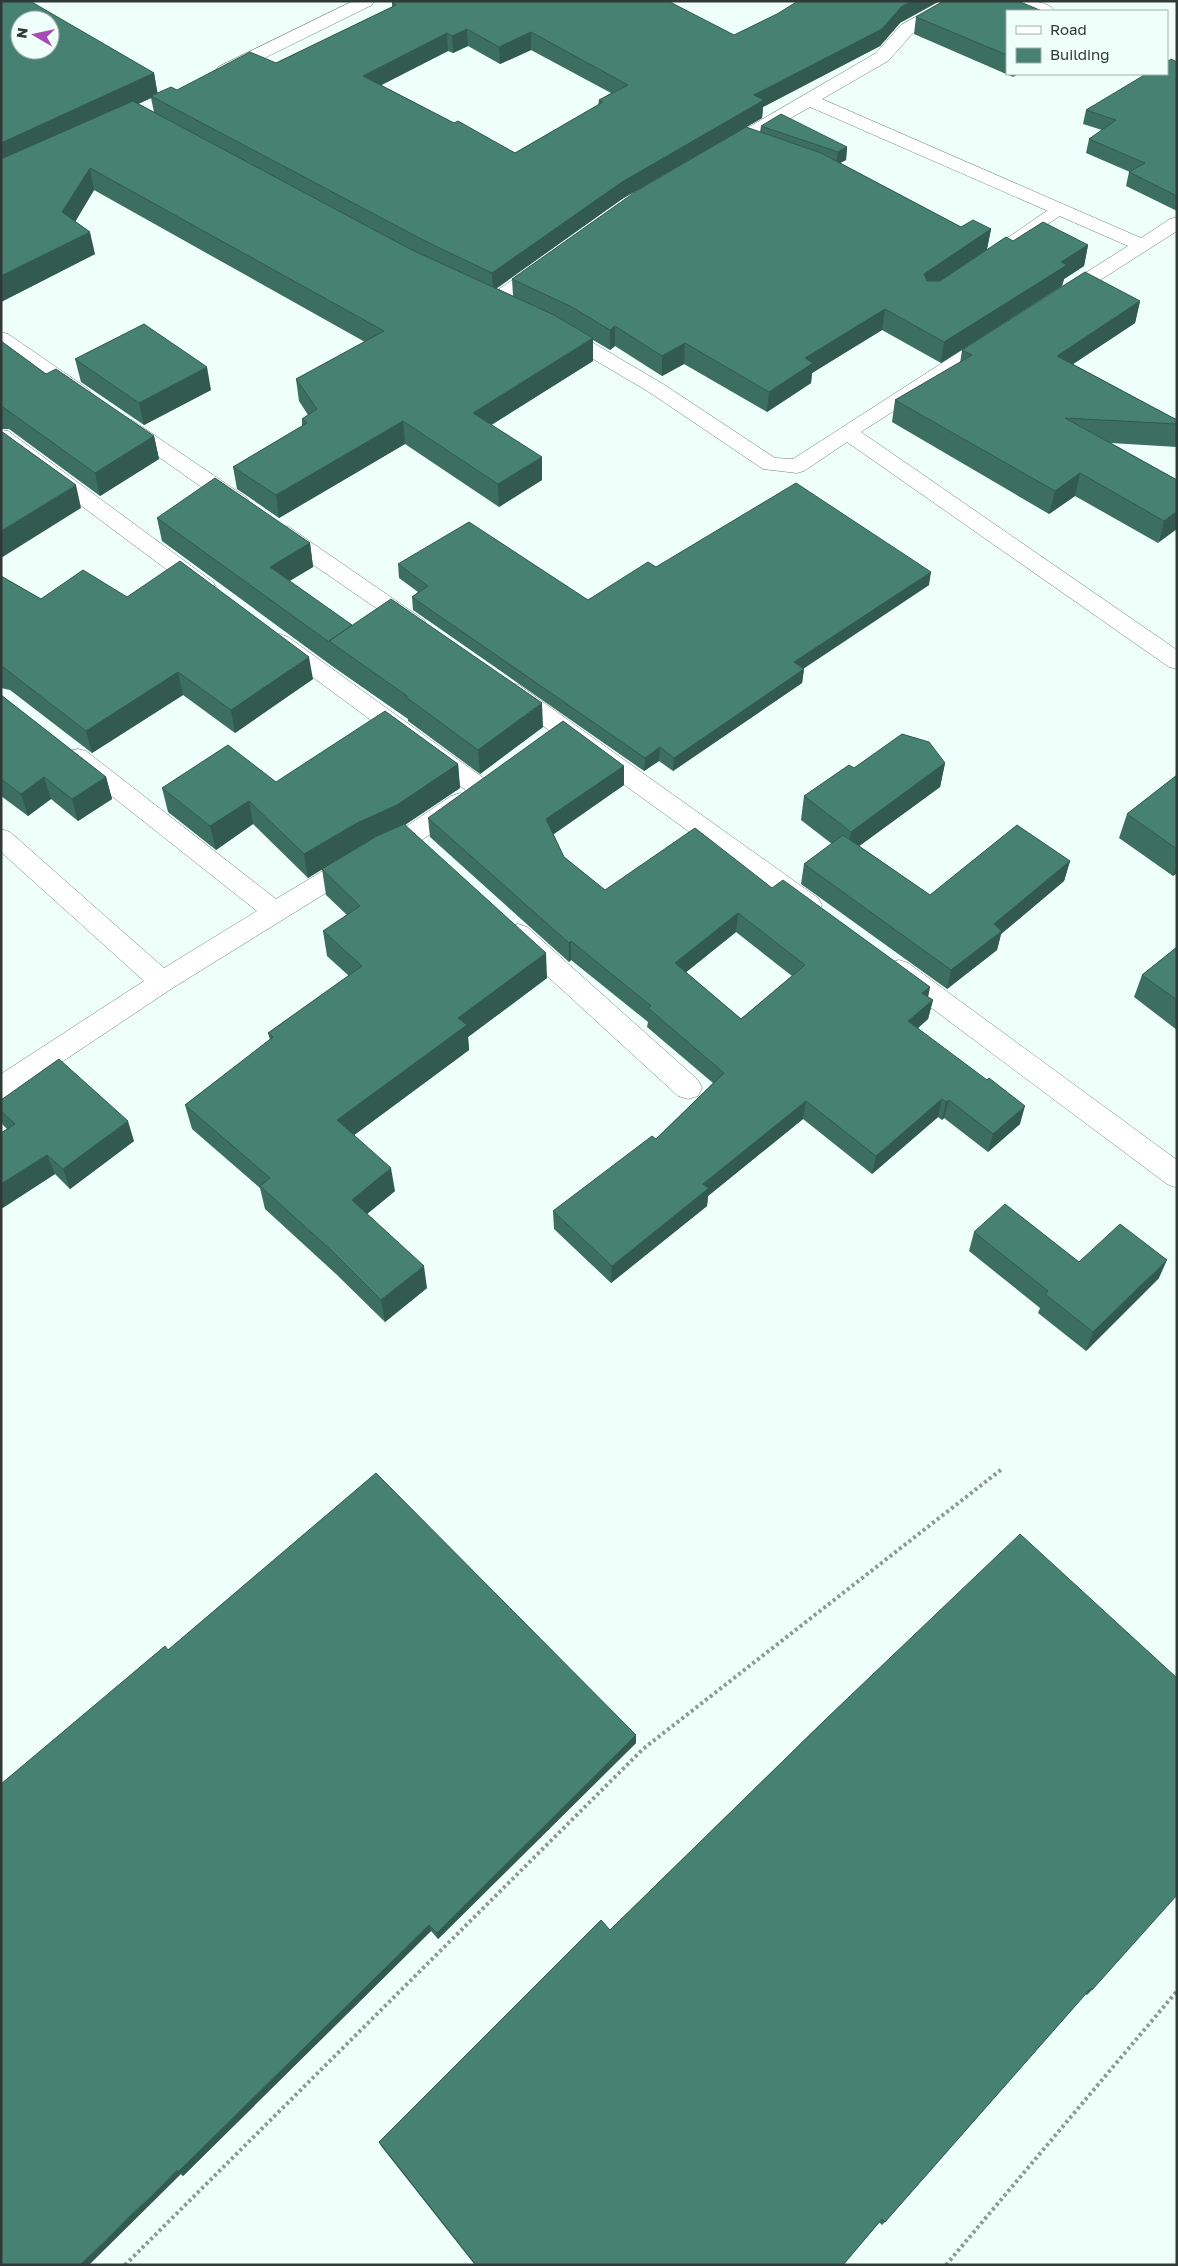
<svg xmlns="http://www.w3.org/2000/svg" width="1178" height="2266" viewBox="0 0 1178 2266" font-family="'Golos Text',sans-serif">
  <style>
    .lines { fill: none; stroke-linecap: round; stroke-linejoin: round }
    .lane-casing { stroke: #6f817b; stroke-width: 1 }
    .street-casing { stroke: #6f817b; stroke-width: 1 }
    .path { stroke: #8e9a95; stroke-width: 4; stroke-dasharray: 3 3; stroke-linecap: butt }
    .lane { fill: #fff; fill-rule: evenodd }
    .street { fill: #fff; fill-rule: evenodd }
    .wall { fill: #3d6f61; fill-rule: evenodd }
    .shaded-wall { fill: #325a4f }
    .building { fill: #478171; stroke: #325a4f; fill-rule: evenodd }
  </style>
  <rect width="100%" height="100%" fill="#effff9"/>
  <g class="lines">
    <defs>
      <path id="lane" d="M1060 204 1066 206 1068 209 1066 212 992 261H980L978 258 1054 206Z"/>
      <path id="street" d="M353 1H374L372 5 230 75H218L215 71 218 67Z
        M944 1H964L962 5 913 33 888 61 822 99 1141 238 1170 219 1177 217V231L1069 300 1062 302 1055 300 1052 296 1055 292 1128 246 810 107 730 153H718L715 149 718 145 876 53 901 25Z
        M1015 1C1028 1 1047 0 1055 11 1042 12 1024 13 1015 1Z
        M544 261 551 263 554 267 551 271 503 304 496 306 489 304 486 300 489 296 537 263Z
        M561 326 568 328 663 384 775 458 793 459 984 336 991 334 998 336 1001 340 998 344 861 432 1177 650V669L1169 667 847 442 804 471 797 473 763 469 649 392 554 336 551 332 554 328Z
        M1 332 8 334 88 389 91 393 88 397 81 399 74 397 1 347Z
        M125 418 132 420 247 498 250 503 247 508 239 510 231 508 118 428 115 424 118 420Z
        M1 430 8 431 213 582 216 587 213 592 205 594 197 592 1 446Z
        M281 525 289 527 424 620 427 625 424 630 416 633 408 630 273 537 270 532 273 527Z
        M280 634 288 637 489 782 492 788 489 794 480 797 471 794 272 647 269 642 272 637Z
        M511 683 519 685 818 898 822 905 818 912 809 915 800 912 503 697 499 691 503 685Z
        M78 749 86 751 276 899 361 848 401 830 451 796 460 793 469 796 472 802 469 808 419 842 379 860 171 989 11 1096 1 1099V1074L144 981 1 852V829L10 832 164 968 257 911 70 763 66 757 70 751Z
        M518 924 527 927 698 1080 702 1088 698 1096 688 1099 678 1096 509 941 505 934 509 927Z
        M899 960 908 963 1177 1160V1188L1167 1184 890 977 886 970 890 963Z"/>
    </defs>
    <use href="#lane" class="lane-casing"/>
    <use href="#street" class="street-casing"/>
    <path class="path" d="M125 2265 643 1749 1002 1469
      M946 2265 1177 1991"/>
    <use href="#lane" class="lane"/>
    <use href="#street" class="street"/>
  </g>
  <path class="wall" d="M1 1 154 73 157 93 177 90 276 63 392 7V2L734 35 900 23 880 46 763 107 762 118 622 199 496 288 513 296 512 279 760 132 761 126 847 147 846 160 840 163 961 227 991 229 987 249 1013 241 1088 245 1084 266 1064 279 1062 286 941 363 882 330 812 373 811 383 767 412 684 364 662 376 615 346 610 350 593 340V361L491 425 542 480 499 507 405 444 279 518 237 489 233 467 302 426V419L308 415 299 401 296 379 365 342 94 190 75 222 95 254 1 302ZM468 46 500 64 531 50 611 93 599 100 598 105 515 153 454 123 381 85 448 51 453 53ZM151 98 154 112 138 104Z
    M1007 11V74H1018L1013 77 914 34 916 17Z
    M1177 62V211L1126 186 1129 172H1130L1086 153 1089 139 1102 130 1083 124 1086 110Z
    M1140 301 1135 323 1073 364 1177 420V447L1111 443 1177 480 1158 543 1075 496 1049 514 892 422 895 400 960 363 962 350Z
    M1 341 46 374 154 436 159 459 100 496 9 429H1Z
    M75 359 211 390 144 425 81 382Z
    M157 518 310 543 313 567 289 581 352 625 543 727 480 774 408 721V719L332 666 162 541Z
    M398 564 588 600 656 567 929 585 803 669H804L802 683 673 771 659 761 644 771 413 610 412 597 418 592 399 578Z
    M1 576 41 599 127 597 313 679 235 733 183 695 92 753 10 690 1 688Z
    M1 695 106 777 112 799 78 821 51 799 28 816 1 796Z
    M945 763 940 787 859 846 930 895 1070 861 1064 881 1001 934 997 950 947 989 801 884 804 864 832 844 801 820 804 796 854 768Z
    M458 764 460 788 405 825 547 978 468 1037 469 1050 354 1135 395 1191 367 1214 427 1288 385 1322 336 1274 265 1209 260 1188 192 1129 185 1105 270 1040 268 1033 349 976 327 956 323 931 347 915 326 895 322 869 337 860 308 878 253 824 216 850 168 812 162 788 276 782Z
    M624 766V785L553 834 564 857 605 890 772 888 930 987 928 997 933 1000 928 1019 918 1028 1020 1124 988 1152 944 1118 942 1120 938 1117 872 1174 803 1119 708 1196 707 1206 611 1283 554 1229 553 1211 656 1139 713 1083 647 1027 648 1022 571 960 569 962 430 837 428 818ZM736 932 792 976 741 1019 686 972Z
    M1177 775V873L1173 876 1119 838 1127 814Z
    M1177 947V1030L1134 997 1142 975Z
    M1 1100 134 1141 70 1189 55 1174 1 1209V1133L7 1129 3 1125 1 1121Z
    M974 1232 1079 1262 1159 1278 1086 1351 1038 1313 1040 1308 969 1251Z
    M168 1650 636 1735V1743L438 1939 431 1931 183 2176 181 2174Z
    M827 1718 1092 1990 1087 1995 1085 1994 885 2222 882 2225 879 2222 843 2265H475L381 2146 379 2142 610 1930Z"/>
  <path class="shaded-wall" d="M911 1H940L900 23 880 46 763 107 762 118 622 199 493 291 492 273 622 182 754 95Z
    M467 29 468 46 453 53 452 36Z
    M531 32V50L500 64 499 47Z
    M447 33 448 51 364 94 363 76Z
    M154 73 158 95 151 96V98L1 168V143Z
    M847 147 846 160 836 165 838 152Z
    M90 168 94 190 67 235 62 212Z
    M991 229 987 249 921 294 924 274Z
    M90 232 95 254 1 302V276Z
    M1088 245 1084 266 1064 279 1062 286 941 363 944 342 1061 262Z
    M1140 301 1135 323 1052 378 1057 356Z
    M885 309 882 330 812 373 811 383 767 412 769 392 805 358Z
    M615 326V346L610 350V330Z
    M593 338V361L474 436 473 413Z
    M685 343 684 364 662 376V356Z
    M207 367 211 390 144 425 139 403Z
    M403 421 405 444 279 518 276 495Z
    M154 436 159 459 100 496 95 473Z
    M542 457V480L499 507 498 484Z
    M1080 473 1075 496 1049 514 1055 491Z
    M76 485 81 508 1 558V531Z
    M1177 511V529L1158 543 1164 521Z
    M310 543 313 567 273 591 270 567Z
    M931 572 929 585 792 676 794 662Z
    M309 657 313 679 235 733 231 710Z
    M804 669 802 683 673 771 674 758Z
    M178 672 183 695 92 753 86 731Z
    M542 703 543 727 480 774 478 750Z
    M660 747 659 761 644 771 645 758Z
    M945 763 940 787 847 855 851 832Z
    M458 764 460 788 400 828 360 846 308 878 304 854Z
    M624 766V785L547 839 546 819Z
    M44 777 51 799 28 816 21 794Z
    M106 777 112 799 78 821 72 799Z
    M249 801 253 824 216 850 210 826Z
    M1070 861 1064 881 1001 934 997 950 947 989 951 970 994 924Z
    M1177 866V873L1173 876Z
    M738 913 736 932 674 982 675 963Z
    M571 941V960L569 962V943Z
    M546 953 547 978 468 1037 469 1050 342 1144 337 1120 458 1018Z
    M930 987 926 1005 922 993Z
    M933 1000 928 1019 904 1040 908 1021Z
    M942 1099 938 1117 872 1174 876 1156Z
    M949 1100 944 1118 942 1120 946 1102Z
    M806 1101 803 1119 708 1196 707 1206 611 1283 612 1266 703 1184Z
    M1025 1106 1020 1124 988 1152 993 1134Z
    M128 1121 134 1141 70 1189 63 1169Z
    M47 1155 55 1174 1 1209V1184Z
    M391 1168 395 1191 356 1223 352 1200Z
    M1167 1260 1159 1278 1086 1351 1093 1332Z
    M424 1266 427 1288 385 1322 381 1300Z
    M636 1735V1743L438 1939 437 1933Z
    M429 1925 431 1931 183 2176 181 2174 89 2265H80Z"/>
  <path class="building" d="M1 1H30L154 73 1 143ZM20 20H50V50H20Z
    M393 1H668L734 35 777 14 798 1H911L902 6 882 29 754 95 764 100 622 182 492 273 427 242 151 96 171 87 177 90 250 52 276 63 396 5 392 2ZM467 29 499 47 531 32 628 85 599 100 603 102 515 153 458 121 454 123 363 76 447 33 452 36Z
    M944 1H1018L1042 11H1007V55L916 17Z
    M1171 59 1177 62V196L1129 172 1145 163 1089 139 1116 120 1086 110 1146 74H1167V62Z
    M133 101 410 249 554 315 593 338 473 413 542 457 498 484 403 421 276 495 233 467 307 423 302 419 317 409 296 379 384 331 90 168 62 212 90 232 1 276V159Z
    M781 114 847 147 838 152 761 126Z
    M746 127 821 153 961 227 973 220 991 229 924 274 927 281H940L1006 237 1013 241 1043 222 1088 245 1061 262 1067 265 944 342 885 309 805 358 813 363 769 392 685 343 662 356 615 326 610 330 570 306 512 279 638 190Z
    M1085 272 1140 301 1057 356 1177 420V424L1065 418 1177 480V511L1164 521 1080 473 1055 491 895 400 972 355 962 350Z
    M144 324 207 367 139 403 75 359Z
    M1 341 46 374 56 369 154 436 95 473 3 407H1Z
    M1 431 76 485 1 531Z
    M215 478 310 543 270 567 352 625 329 641V642L157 518Z
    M796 483 931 572 794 662 804 669 674 758 660 747 645 758 412 597 428 586 398 564 469 522 588 600 648 562 656 567Z
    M180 561 309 657 231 710 178 672 86 731 3 667H1V576L41 599 83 570 127 597Z
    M391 599 542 703 478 750 406 697 407 696 329 641Z
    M1 695 106 777 72 799 44 777 21 794 1 779Z
    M385 711 458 764 397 805 357 823 304 854 249 801 210 826 162 788 228 745 276 782Z
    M563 721 624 766 546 819 564 857 605 890 695 828 772 888 783 880 930 987 922 993 933 1000 908 1021 987 1080 989 1078 1025 1106 993 1134 949 1100 946 1102 942 1099 876 1156 806 1101 703 1184 709 1188 612 1266 553 1211 652 1136 656 1139 724 1073 648 1008 651 1006 571 941 569 943 428 818ZM738 913 805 965 741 1019 675 963Z
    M902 734 929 742 945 763 851 832 804 796 849 765 854 768Z
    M1177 775V849L1127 814Z
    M404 824 546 953 458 1018 467 1025 337 1120 391 1168 352 1200 424 1266 381 1300 332 1251 260 1186 270 1178 185 1105 273 1037 268 1033 362 966 323 931 360 906 322 869 377 836Z
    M1017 825 1070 861 994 924 1002 931 951 970 804 864 843 835 930 895Z
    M1177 947V1000L1142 975Z
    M59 1059 128 1121 63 1169 47 1155 1 1184V1133L15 1124 1 1111V1100Z
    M1005 1204 1079 1262 1120 1224 1167 1260 1093 1332 1045 1294 1048 1291 974 1232Z
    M376 1473 636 1735 437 1933 429 1925 178 2172 177 2170 80 2265H1V1784L165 1646 168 1650Z
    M1020 1534 1177 1678V1895L1092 1990 1091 1988 885 2222 882 2219 843 2265H476L379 2142 601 1920 610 1930 827 1718Z"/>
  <rect width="1178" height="2266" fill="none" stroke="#313936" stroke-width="5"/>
  <rect x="1006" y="10" width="162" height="65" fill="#effff9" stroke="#a3b0ab"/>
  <rect x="1016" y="26" width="25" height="8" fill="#ffffff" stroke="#a3b0ab"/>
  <text x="1050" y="35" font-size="15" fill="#313936">Road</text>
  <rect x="1016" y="48" width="25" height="15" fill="#478171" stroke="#a3b0ab"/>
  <text x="1050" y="60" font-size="15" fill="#313936">Building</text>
  <g transform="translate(35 35) rotate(279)"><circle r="24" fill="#effff9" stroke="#a3b0ab"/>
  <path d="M0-4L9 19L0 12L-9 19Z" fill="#a94bb4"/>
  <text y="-8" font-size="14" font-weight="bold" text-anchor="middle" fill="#313936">N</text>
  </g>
</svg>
